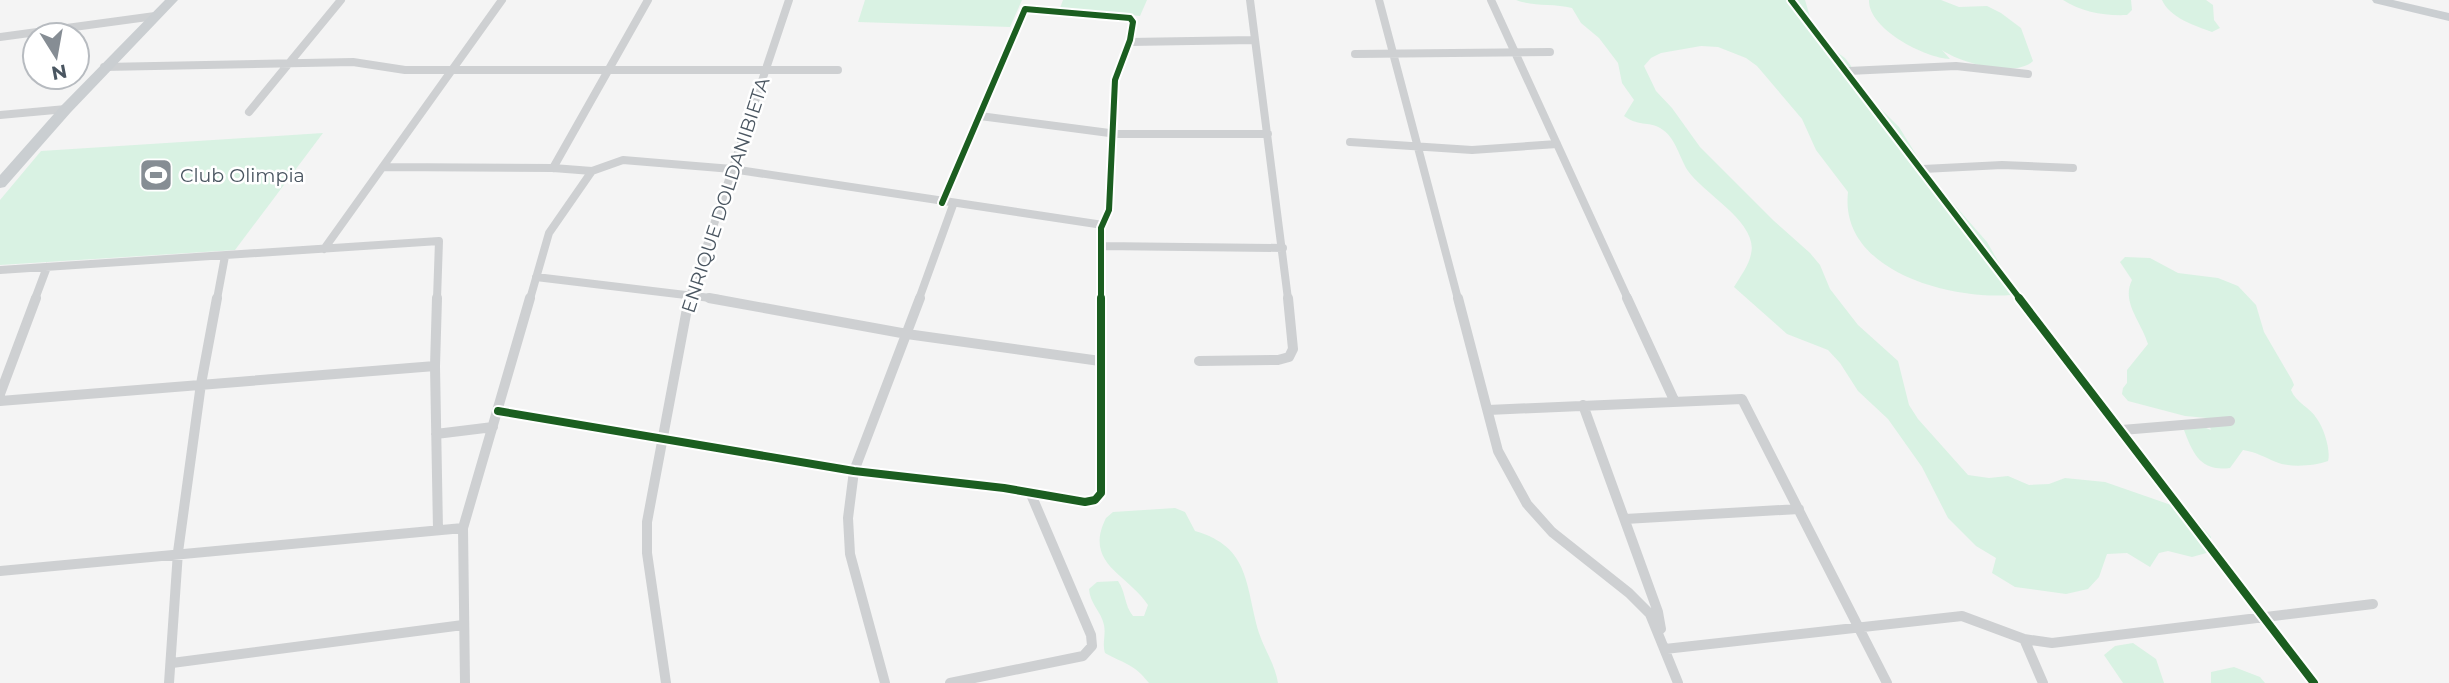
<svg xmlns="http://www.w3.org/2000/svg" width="2449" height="683" viewBox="0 0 2449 683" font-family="Montserrat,sans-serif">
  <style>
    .green { fill: #d9f2e3 }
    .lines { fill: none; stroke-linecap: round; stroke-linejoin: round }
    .street-far1 { stroke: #ced0d2; stroke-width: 8 }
    .street { stroke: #ced0d2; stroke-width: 10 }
    .primary { fill: #caced1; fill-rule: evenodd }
    .cycleway-far1-casing { stroke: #fff; stroke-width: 10 }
    .cycleway-casing { stroke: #fff; stroke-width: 12 }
    .cycleway-far1 { stroke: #1b5e20; stroke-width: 6 }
    .cycleway { stroke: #1b5e20; stroke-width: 8 }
    .labels { text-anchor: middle; stroke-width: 5; stroke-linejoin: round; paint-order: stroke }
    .poi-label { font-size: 19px; fill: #4a5661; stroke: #fff; text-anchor: start }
    .street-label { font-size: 19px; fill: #4a5661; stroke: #fff }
  </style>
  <rect width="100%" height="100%" fill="#f4f4f4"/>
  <path class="green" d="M865 0H1022L1010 27 858 22Z
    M1063 0H1147L1140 16 1060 8Z
    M1516 0H1805L1816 37 1845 58 1851 66 1856 84 1899 127 1930 177 1987 242 2002 268 2011 295C1950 300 1839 271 1848 192L1816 150 1802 119 1757 66 1746 58 1718 47 1701 46 1661 53 1651 58 1644 66 1656 91 1672 108 1700 147 1774 221 1810 253 1820 265 1830 289 1858 325 1898 361 1909 405 1918 419 1968 475 1989 478 2008 476 2029 485 2049 484 2065 478 2105 482 2174 506 2197 521 2211 537 2210 552 2192 557 2168 551 2159 553 2150 567 2127 553 2107 554 2099 577 2088 589 2066 594 2015 587 1992 573 1996 558 1976 546 1948 518 1922 467 1888 419 1858 391 1840 363 1828 350 1787 334 1734 287C1740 277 1749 265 1751 254 1759 223 1704 194 1688 171 1680 159 1676 139 1663 130 1650 120 1641 128 1624 116L1634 100 1622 83 1618 63 1599 38 1581 23 1572 8C1553 3 1534 7 1516 0Z
    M1869 0H1941L1959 7 1987 6 2001 13 2021 28 2033 61C2016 78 1960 63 1942 50L1950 59C1925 58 1868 29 1869 0Z
    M2063 0H2131L2132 10 2127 15C2104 16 2082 12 2063 0Z
    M2162 0H2206L2213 5 2214 20 2220 28 2212 32C2195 26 2169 17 2162 0Z
    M323 133 235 250 0 265V200L41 151Z
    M2125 257 2150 258 2178 273 2218 278 2238 286 2256 305 2264 332 2292 380 2294 385 2291 390C2296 403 2310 407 2317 419 2324 428 2331 451 2328 461 2314 466 2290 468 2276 462 2264 457 2256 452 2243 450L2230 468C2201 472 2193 454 2184 430L2201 426 2211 430 2207 418 2185 416 2128 401 2122 394 2123 388 2127 383V370L2148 344C2141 321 2121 302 2132 280L2120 262Z
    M1175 508 1185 512 1195 531C1251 547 1245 586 1259 633 1265 651 1275 664 1278 683H1149C1134 664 1125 664 1105 653 1102 643 1106 635 1104 625 1101 611 1090 604 1089 589L1097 582 1118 581C1126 592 1124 605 1133 616H1144L1148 605C1128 574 1083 564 1106 518L1113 512Z
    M2133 643 2156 659 2164 683H2123L2104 655 2115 646Z
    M2234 667 2260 677 2265 683H2211V672Z"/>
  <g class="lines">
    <path class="street-far1" d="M1250 0 1288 299
      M1379 0 1458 299
      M1491 0 1628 299
      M1791 0 2020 299
      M0 37 155 16
      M1129 42 1255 40
      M1355 54 1550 52
      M104 67 353 62 405 70H838
      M1848 71 1956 66 2028 74
      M249 112 341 0
      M0 115 66 109
      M980 116 1117 134H1268
      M1350 142 1472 150 1557 144
      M383 167 553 168 592 171 549 233 530 299
      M553 168 648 0
      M1923 169 2002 165 2073 168
      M592 171 623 160 732 169 1103 225
      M942 203 1025 9 1130 18 1133 22 1130 40 1115 80 1109 210 1101 228V299
      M1101 246 1283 248
      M324 249 502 0
      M0 270 439 241 437 299
      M536 277 719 299
      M35 299 47 267
      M217 299 225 256
      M689 299 789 0
      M919 299 953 205"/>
    <path class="street" d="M437 298 435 366 438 530
      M709 298 907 334 1100 361
      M1458 298 1498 451 1527 504 1552 532 1629 593 1650 614 1678 683
      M1627 298 1674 400
      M2019 298 2314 683
      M1199 361 1278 360 1289 357 1293 349 1288 298
      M0 394 36 298
      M0 401 435 366
      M1583 405 1658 612 1661 629
      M1488 410 1742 399 1887 683
      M498 411 854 471 1004 488 1085 502 1095 500 1101 493V298
      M2122 430 2230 421
      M436 434 493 427
      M1625 519 1799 509
      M0 571 463 528
      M2024 639 2043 683
      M1665 649 1962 616 2024 639 2052 643 2373 604
      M172 663 463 625
      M169 683 178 552 201 384 217 298
      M465 683 463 528 530 298
      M666 683 647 553V522L689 298
      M885 683 850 554 848 518 854 471 920 298
      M950 683 1083 656 1092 646 1091 635 1030 492"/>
    <path class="primary" d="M165 0H178L71 112 5 187 0 188V175L61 106Z
      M2372 0H2393L2449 13V21L2374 3Z"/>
    <defs>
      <path id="cycleway-far1" d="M1791 0 2020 299
        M942 203 1025 9 1130 18 1133 22 1130 40 1115 80 1109 210 1101 228V299"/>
      <path id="cycleway" d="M2019 298 2314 683
        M498 411 854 471 1004 488 1085 502 1095 500 1101 493V298"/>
    </defs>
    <use href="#cycleway-far1" class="cycleway-far1-casing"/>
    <use href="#cycleway" class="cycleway-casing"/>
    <use href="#cycleway-far1" class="cycleway-far1"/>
    <use href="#cycleway" class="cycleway"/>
  </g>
  <defs>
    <symbol id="stadium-square" viewBox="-11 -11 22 22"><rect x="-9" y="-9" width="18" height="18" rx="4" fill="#868d94" stroke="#fff"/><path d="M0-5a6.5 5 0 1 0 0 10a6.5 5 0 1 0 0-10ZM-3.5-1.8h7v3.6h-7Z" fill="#fff"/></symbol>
  </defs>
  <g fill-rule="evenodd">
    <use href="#stadium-square" x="137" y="156" width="38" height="38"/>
  </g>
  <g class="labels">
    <g class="poi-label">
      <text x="180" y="182">Club Olimpia</text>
    </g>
    <g class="street-label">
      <text transform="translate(725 195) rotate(-72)" y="7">ENRIQUE DOLDANIBIETA</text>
    </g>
  </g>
  <g transform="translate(56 56) rotate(169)"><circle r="33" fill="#ffffff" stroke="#b7bbc0" stroke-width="2"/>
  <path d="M0-5L12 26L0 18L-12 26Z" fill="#868d94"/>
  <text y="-10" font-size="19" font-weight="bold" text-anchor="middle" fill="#4a5661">N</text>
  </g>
</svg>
